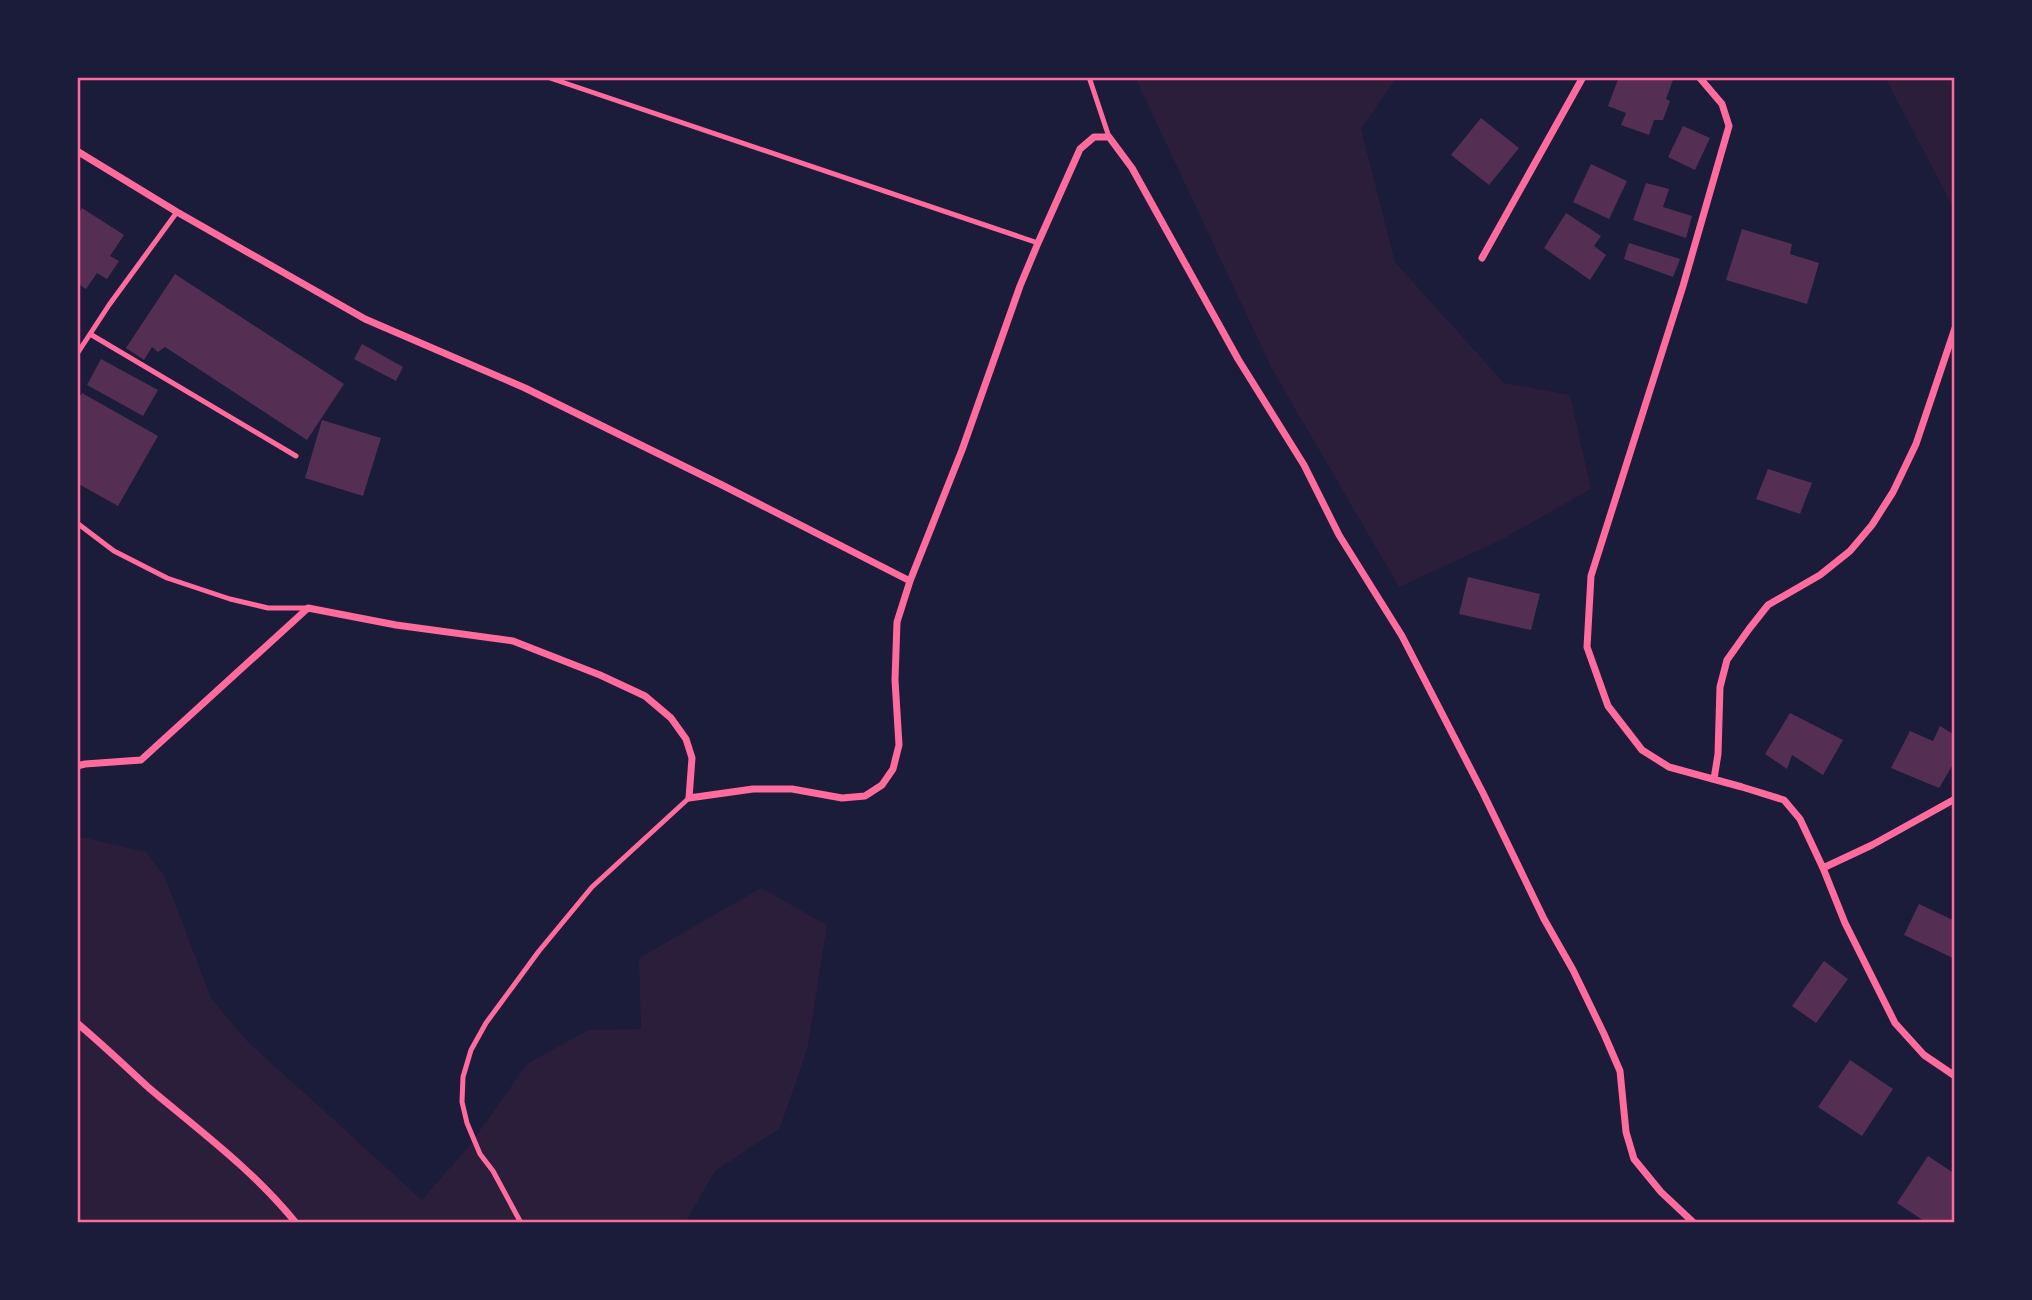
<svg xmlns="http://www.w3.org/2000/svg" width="2032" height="1300" viewBox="0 0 2032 1300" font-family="'Source Sans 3',sans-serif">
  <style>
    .green { fill: #2a1e3b }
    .building { fill: #542f53 }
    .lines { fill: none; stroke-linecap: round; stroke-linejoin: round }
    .service { stroke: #ff6b9d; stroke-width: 5 }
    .minor { stroke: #ff6b9d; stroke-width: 7 }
    .neatline { fill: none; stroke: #ff6b9d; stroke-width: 2.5 }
  </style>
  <rect width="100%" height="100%" fill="#1b1b3a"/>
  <path class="green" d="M1135 77H1397L1361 129 1395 262 1504 383 1570 395 1591 489 1501 540 1399 587 1272 369Z
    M1885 77H1955V211Z
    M77 836 146 852 165 877 211 998 247 1041 422 1200 469 1146 527 1064 588 1030 641 1029 639 958 761 888 827 925 808 1046 780 1128 715 1171 685 1223H77Z"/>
  <path class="building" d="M1619 77H1674L1666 99 1670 101 1663 120H1654L1649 135 1621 125 1626 113 1608 106Z
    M1481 118 1519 148 1489 185 1451 155Z
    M1683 126 1710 138 1695 170 1668 157Z
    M1591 164 1627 181 1609 219 1573 202Z
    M1646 183 1669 189 1663 207 1692 216 1686 238 1633 220Z
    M82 208 124 235 110 256 119 261 107 279 97 273 86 289 77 283V216Z
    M1566 213 1601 236 1594 246 1606 255 1590 280 1544 248Z
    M1742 229 1792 244 1790 254 1819 263 1807 304 1726 280Z
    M1629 243 1680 259 1673 277 1624 259Z
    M175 274 344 384 307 440 165 347 158 352 152 347 144 360 126 348Z
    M362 344 403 367 396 381 354 359Z
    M101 359 158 390 143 416 87 385Z
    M82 393 158 436 118 506 77 483V401Z
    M322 420 381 438 363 496 305 478Z
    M1768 469 1812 483 1800 514 1756 499Z
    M1468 577 1540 594 1531 630 1459 614Z
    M1790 713 1843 740 1823 775 1792 755 1787 769 1765 754Z
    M1940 726 1955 735V761L1939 788 1891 768 1910 731 1933 741Z
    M1919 904 1955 921V954L1953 958 1904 935Z
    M1824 961 1848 979 1816 1023 1792 1006Z
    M1850 1060 1893 1089 1862 1136 1818 1107Z
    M1928 1156 1955 1174V1216L1950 1223H1927L1897 1203Z"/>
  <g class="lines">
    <path class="service" d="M547 77 1038 243
      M1089 77 1109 137
      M90 334 296 456
      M77 354 109 305 177 212
      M77 523 114 551 167 578 230 599 268 608H308
      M521 1223 493 1171 480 1154 467 1123 462 1102 463 1077 471 1050 486 1023 539 951 592 887 689 798"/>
    <path class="minor" d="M1699 77 1722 104 1729 126 1683 286 1591 576 1587 647 1608 706 1642 750 1669 767 1742 787 1784 800 1800 819 1823 868 1845 923 1895 1023 1924 1055 1955 1076
      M77 151 177 212 365 319 525 388 722 485 910 581
      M1482 258 1583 77
      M77 766 85 764 141 760 308 608 396 625 513 641 600 675 645 696 671 718 686 739 692 758 689 798 753 789H792L842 798 865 796 882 785 893 769 899 745 895 680 897 622 910 581 962 450 1020 286 1038 243 1080 149 1094 137H1109L1132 168 1238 359 1304 465 1339 535 1402 636 1483 793 1544 919 1573 970 1604 1034 1620 1071 1626 1132 1634 1159 1661 1192 1694 1223
      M1714 779 1718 754 1720 687 1727 660 1749 629 1768 605 1820 575 1850 551 1872 525 1893 492 1916 444 1955 328
      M1823 868 1872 845 1955 799
      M77 1023C102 1044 125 1066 149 1088 201 1132 252 1169 296 1223"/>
  </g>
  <rect width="2032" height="1300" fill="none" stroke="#1b1b3a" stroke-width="158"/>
  <rect x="79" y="79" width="1874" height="1142" class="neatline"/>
</svg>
